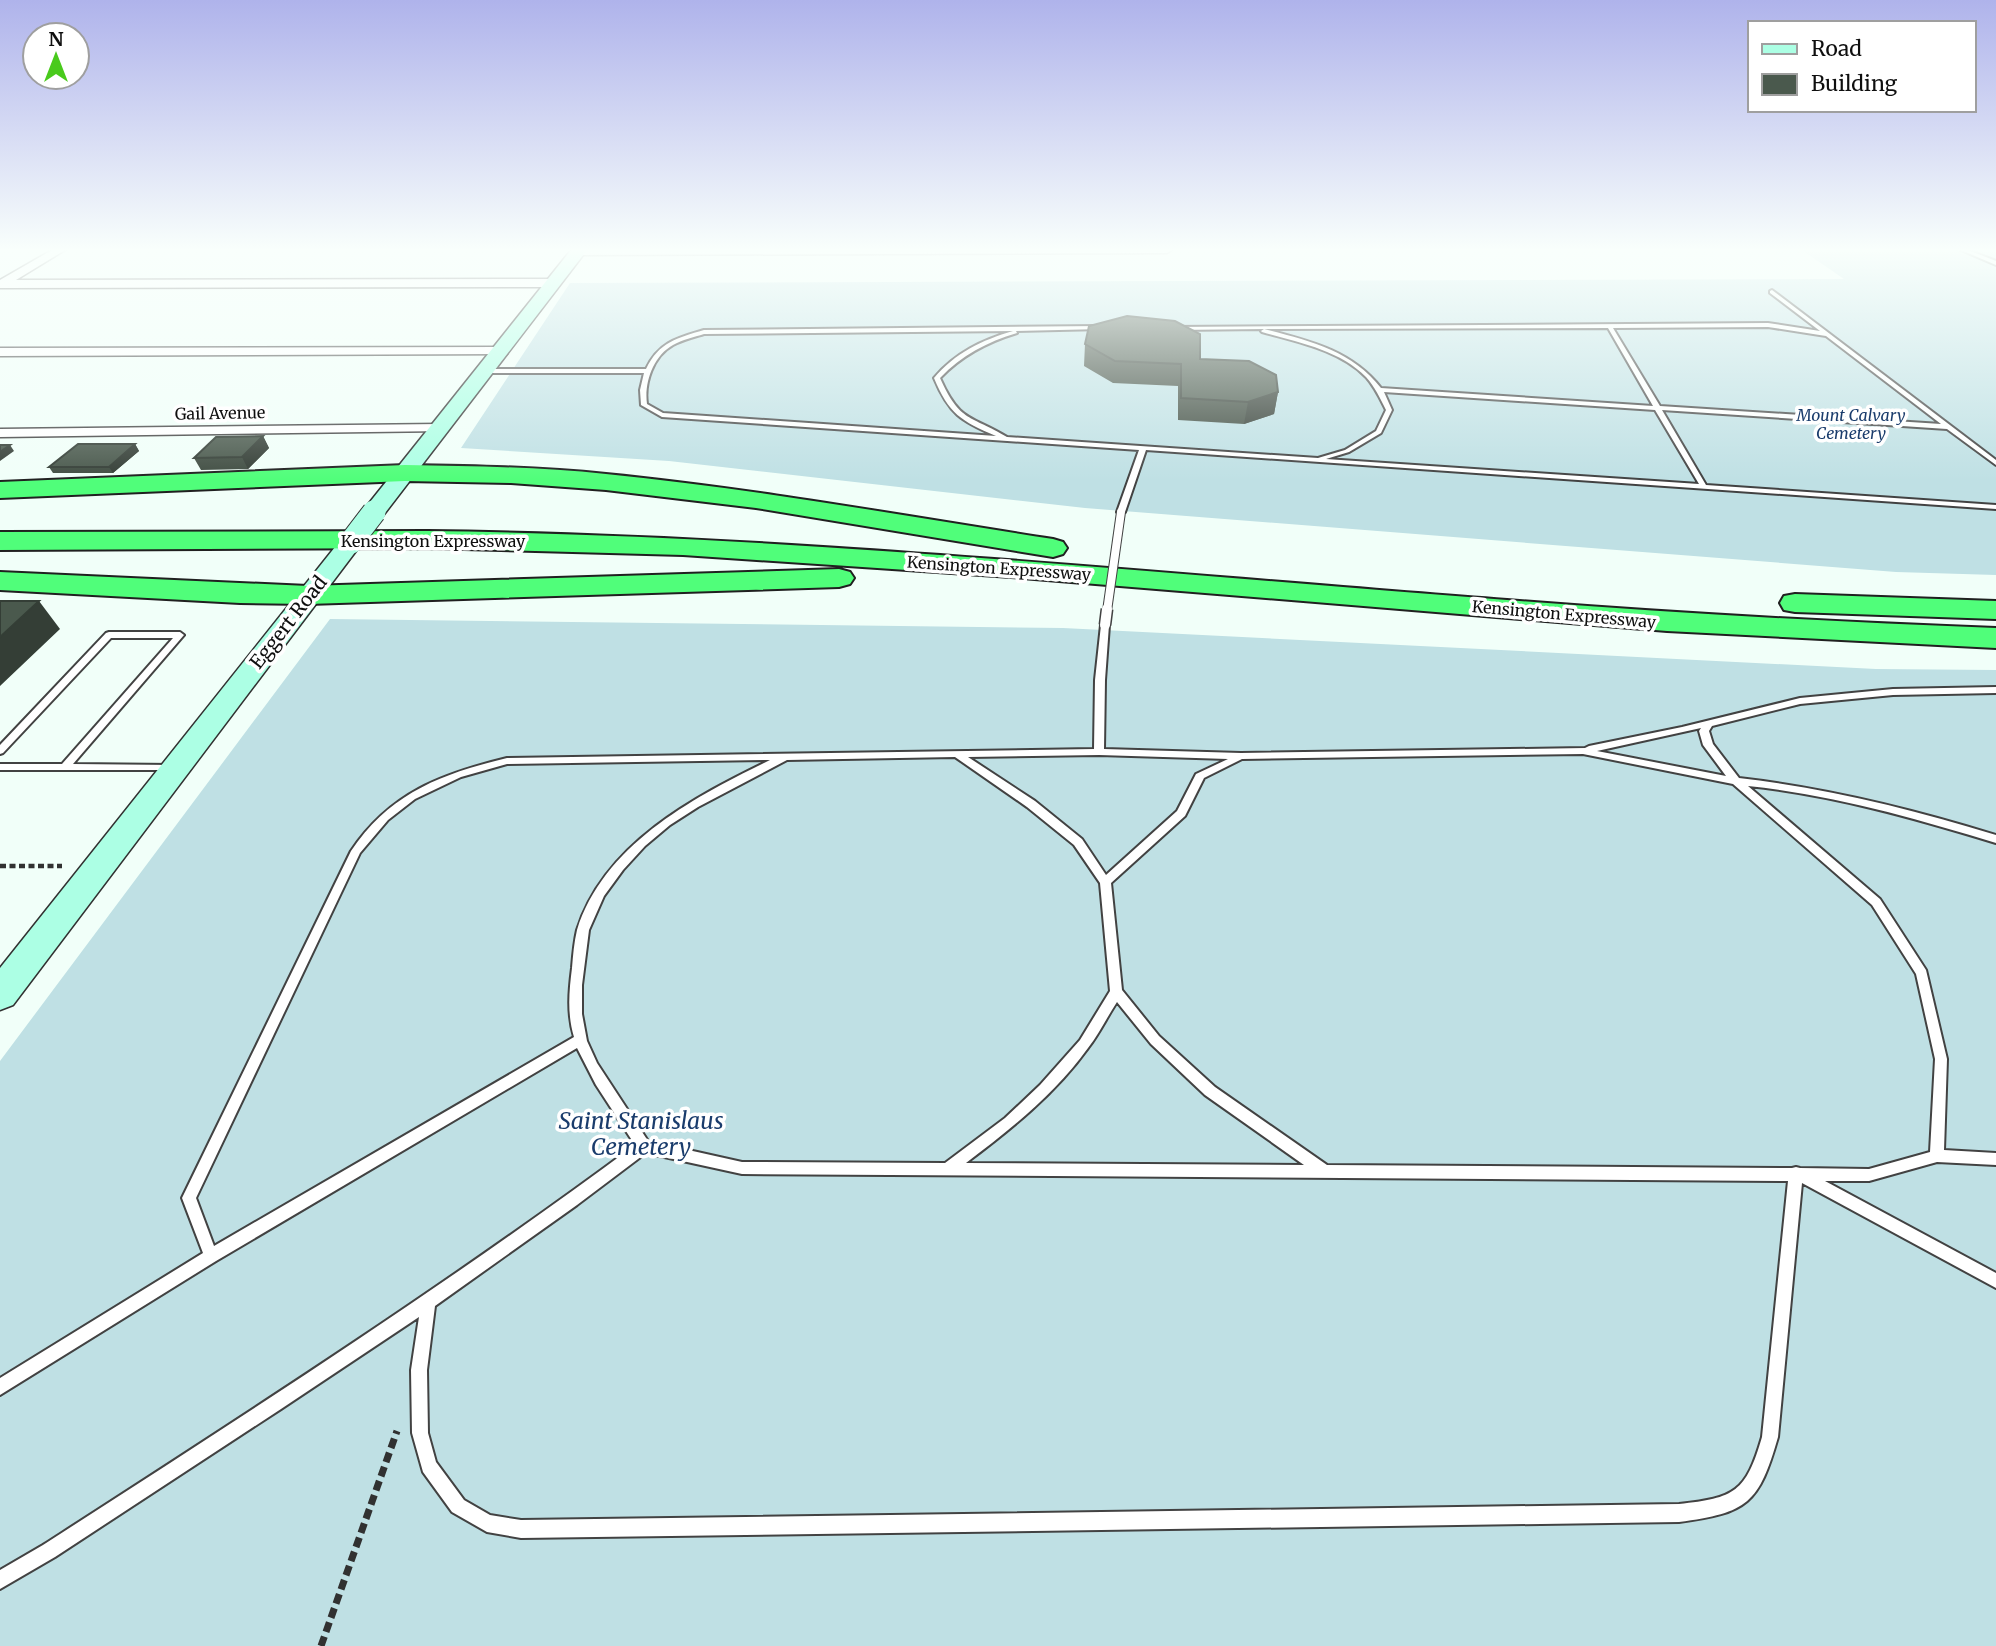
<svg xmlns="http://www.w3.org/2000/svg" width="1996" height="1646" viewBox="0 0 1996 1646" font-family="Merriweather,serif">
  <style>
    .cemetery { fill: #bfe0e4 }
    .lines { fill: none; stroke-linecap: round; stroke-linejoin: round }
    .lane-casing { stroke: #424242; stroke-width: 4 }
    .street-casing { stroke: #424242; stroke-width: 3 }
    .secondary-casing { stroke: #313131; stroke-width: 3 }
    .highway-casing { stroke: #202020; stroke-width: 4 }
    .path-far1 { stroke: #313131; stroke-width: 4.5; stroke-dasharray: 6 3.5; stroke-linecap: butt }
    .path { stroke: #313131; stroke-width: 7; stroke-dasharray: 10 5; stroke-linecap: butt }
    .lane { fill: #fff; fill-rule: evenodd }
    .street { fill: #fff; fill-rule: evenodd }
    .secondary { fill: #acffe4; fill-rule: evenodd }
    .highway { fill: #50fe7a; fill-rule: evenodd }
    .lane-bridge-far1-casing { stroke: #424242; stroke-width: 10; stroke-linecap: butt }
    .lane-bridge-casing { stroke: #424242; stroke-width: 13; stroke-linecap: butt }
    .secondary-bridge-casing { stroke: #313131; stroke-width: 25; stroke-linecap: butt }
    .lane-bridge-far1 { stroke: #fff; stroke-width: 8 }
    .lane-bridge { stroke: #fff; stroke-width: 10 }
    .secondary-bridge { stroke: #acffe4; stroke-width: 23 }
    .wall { fill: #404d42 }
    .shaded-wall { fill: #343e36 }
    .building { fill: #4a594d; stroke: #343e36; stroke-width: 2 }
    .labels { text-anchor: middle; stroke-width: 7; stroke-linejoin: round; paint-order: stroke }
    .far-street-label { font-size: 16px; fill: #0f0f0f; stroke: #fff }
    .far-park-label { font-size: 16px; font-style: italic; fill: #1a3c6c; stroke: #fff }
    .street-label { font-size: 19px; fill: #0f0f0f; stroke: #fff }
    .near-park-label { font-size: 23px; font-style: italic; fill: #1a3c6c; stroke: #fff }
  </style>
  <rect width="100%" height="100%" fill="#f1fff9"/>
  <path class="cemetery" d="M1802 250H1996V575L1896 572 1085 508 669 461 461 448 570 283 1844 279Z
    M330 619 1063 628 1876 669 1996 670V1646H0V1061Z"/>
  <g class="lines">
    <defs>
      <path id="lane" d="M1961 250H1968L1996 261V265Z
        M1772 290 1996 460V465L1947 429 1662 410 1706 485 1996 505V509L1146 450 1125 512 1121 514 1117 512 1139 450 662 417 641 405 640 390 644 373H487L484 371 487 369H646C659 342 677 338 704 330L1100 326 1102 327V329L1016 331 1017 333C987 342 962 355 940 378 960 423 971 415 1007 437L1318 458 1345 450 1376 431 1386 410C1380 398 1375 387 1366 377 1340 350 1297 342 1262 332L1261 331 1264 329 1175 330 1173 329V327L1768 323 1820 331 1770 293V291ZM1768 327 1826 336 1941 424 1660 406 1613 328ZM1608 328 1653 406 1381 388C1351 350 1309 341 1264 329ZM1013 331C982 340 955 353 934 378 949 414 961 421 996 436L663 413 647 404C644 383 653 356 673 345 682 340 694 337 704 334ZM1384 392 1655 410 1699 484 1326 459 1349 452 1381 433 1392 410Z
        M1105 622 1109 625 1105 680 1104 749 1241 753 1585 748 1589 746 1682 727 1800 698 1893 689 1996 687V693L1893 695 1800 704 1712 726 1709 731 1713 744 1739 778C1827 788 1912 809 1996 835V843C1914 818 1833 795 1748 786L1880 899 1926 970 1947 1059 1944 1150 1996 1153V1165L1937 1162 1869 1181H1825L1996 1273V1288L1802 1183 1778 1437C1759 1503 1748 1513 1679 1522L521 1538 487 1532 452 1512 423 1472 412 1433 411 1370 419 1317 281 1409 55 1557 0 1589V1570L43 1545C243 1416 444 1287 635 1145L596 1085 577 1048 216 1261 0 1395V1378L203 1253 182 1198 351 851C390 793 441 774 507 758L1094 749 1095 680 1101 625ZM1701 728 1699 731 1703 745 1726 776 1597 751ZM1583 754 1733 784 1872 905 1916 974 1935 1059 1930 1152 1869 1169 1800 1168 1796 1167 1792 1168 1327 1165 1215 1087 1159 1036 1122 990 1111 883 1185 816 1204 778 1242 759ZM1099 755 1228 759 1196 774 1177 811 1106 875 1082 839 1035 801 968 757ZM955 757 1027 807 1074 845 1100 883 1110 991 1080 1040 1040 1085 1005 1118 945 1163 742 1162 648 1141 597 1063 587 1041 582 1014V985L589 930 604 896 623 870 645 846 670 825 698 807 787 760ZM770 760C694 797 604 844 577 930 574 943 573 955 572 968 569 991 567 1014 574 1037L214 1246 196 1198 360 853 388 820 415 799 461 777 507 764ZM1117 1002 1151 1044 1205 1095 1304 1165 966 1163C1011 1129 1055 1094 1088 1048 1099 1034 1107 1017 1117 1002ZM646 1153 742 1174 1788 1181 1762 1437C1746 1492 1735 1498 1679 1504L521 1520 490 1515 464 1500 436 1462 428 1433 427 1370 435 1306 577 1205Z
        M109 632H180L184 635 73 764 173 765 177 766 178 768 177 770H0V764H62L173 638H111L3 753 0 754V745L106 633Z"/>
      <path id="street" d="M52 250H65L16 280 554 279 560 283 554 287 0 288V280Z
        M574 250H1172L1167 253 578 255 574 254Z
        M502 347 507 348V354L0 356V348Z
        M441 424 448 428 446 431 0 437V429Z"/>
      <path id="secondary" d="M571 250H587L382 517H366L363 512 366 507Z
        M351 535 359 537 363 542 359 547 13 1005 0 1010V968L343 537Z"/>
      <path id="highway" d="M405 465C472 466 539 467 606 474 756 489 905 516 1053 539L1063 542 1067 548 1063 554 1053 557 756 508 606 490 511 483 405 481 0 498V482Z
        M427 531C788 535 1147 573 1507 600 1670 613 1833 622 1996 628V648L1667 631 1011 577 683 555 427 548 0 550V532Z
        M839 569 850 572 854 578 850 584 839 587 308 604 240 603 0 590V572L308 586Z
        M1795 594 1996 601V619L1795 612 1784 610 1780 603 1784 596Z"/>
    </defs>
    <use href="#lane" class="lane-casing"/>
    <use href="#street" class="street-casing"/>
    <use href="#secondary" class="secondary-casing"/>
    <use href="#highway" class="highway-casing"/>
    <path class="path-far1" d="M0 866H62"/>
    <path class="path" d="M321 1646 397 1431"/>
    <use href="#lane" class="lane"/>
    <use href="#street" class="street"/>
    <use href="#secondary" class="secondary"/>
    <use href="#highway" class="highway"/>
    <defs>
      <path id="lane-bridge-far1" d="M1107 611 1121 512"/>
      <path id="lane-bridge" d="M1105 625 1107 609"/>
      <path id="secondary-bridge" d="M351 542 374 512"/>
    </defs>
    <use href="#lane-bridge-far1" class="lane-bridge-far1-casing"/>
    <use href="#lane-bridge" class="lane-bridge-casing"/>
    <use href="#secondary-bridge" class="secondary-bridge-casing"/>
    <use href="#lane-bridge-far1" class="lane-bridge-far1"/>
    <use href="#lane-bridge" class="lane-bridge"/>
    <use href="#secondary-bridge" class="secondary-bridge"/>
  </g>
  <path class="wall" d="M1085 344 1200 359 1278 392 1274 414 1244 424 1178 420V386L1113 383 1084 366Z
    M263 436 269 448 248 469 201 470 194 458Z
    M135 444 139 451 113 473H53L49 467Z"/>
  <path class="shaded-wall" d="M1278 392 1274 414 1244 424 1248 402Z
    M263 436 269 448 248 469 242 457Z
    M135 444 139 451 113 473 109 467Z
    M10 445 14 451 0 461V452Z
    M39 601 60 629 0 686V637Z"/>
  <path class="building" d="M1127 316 1175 321 1200 334V359L1249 361 1276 375 1278 392 1248 402 1181 398V364L1115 361 1085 344 1089 326Z
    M263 436 242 457 194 458 216 437Z
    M78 444H135L109 467H49Z
    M0 445H10L0 452Z
    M0 601H39L0 637Z"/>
  <linearGradient id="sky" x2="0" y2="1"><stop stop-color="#afb3eb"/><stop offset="0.52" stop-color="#f9fffc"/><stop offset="1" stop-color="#f9fffc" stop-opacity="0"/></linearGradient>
  <rect width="1996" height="481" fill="url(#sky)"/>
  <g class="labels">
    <g class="far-street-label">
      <text transform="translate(220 413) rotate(-1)" y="6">Gail Avenue</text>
      <text x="433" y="547">Kensington Expressway</text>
      <text transform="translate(999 568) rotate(4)" y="6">Kensington Expressway</text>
      <text transform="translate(1564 614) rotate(5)" y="6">Kensington Expressway</text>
    </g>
    <g class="far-park-label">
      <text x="1851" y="421">Mount Calvary<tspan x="1851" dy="18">Cemetery</tspan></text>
    </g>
    <g class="street-label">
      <text transform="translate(288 622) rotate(-52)" y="7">Eggert Road</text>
    </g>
    <g class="near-park-label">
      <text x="641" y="1129">Saint Stanislaus<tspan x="641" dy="26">Cemetery</tspan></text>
    </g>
  </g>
  <rect x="1748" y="21" width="228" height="91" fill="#ffffff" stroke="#9f9f9f" stroke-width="2"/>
  <rect x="1762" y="44" width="35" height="10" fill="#acffe4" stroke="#9f9f9f" stroke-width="2"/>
  <text x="1811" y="56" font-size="21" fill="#0f0f0f">Road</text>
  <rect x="1762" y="74" width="35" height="21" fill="#4a594d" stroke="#9f9f9f" stroke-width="2"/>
  <text x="1811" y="91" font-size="21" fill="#0f0f0f">Building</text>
  <g transform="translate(56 56)"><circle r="33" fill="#ffffff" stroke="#9f9f9f" stroke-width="2"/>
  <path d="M0-5L12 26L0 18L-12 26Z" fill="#49ca1c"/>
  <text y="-10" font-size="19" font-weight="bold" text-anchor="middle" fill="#0f0f0f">N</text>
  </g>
</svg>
